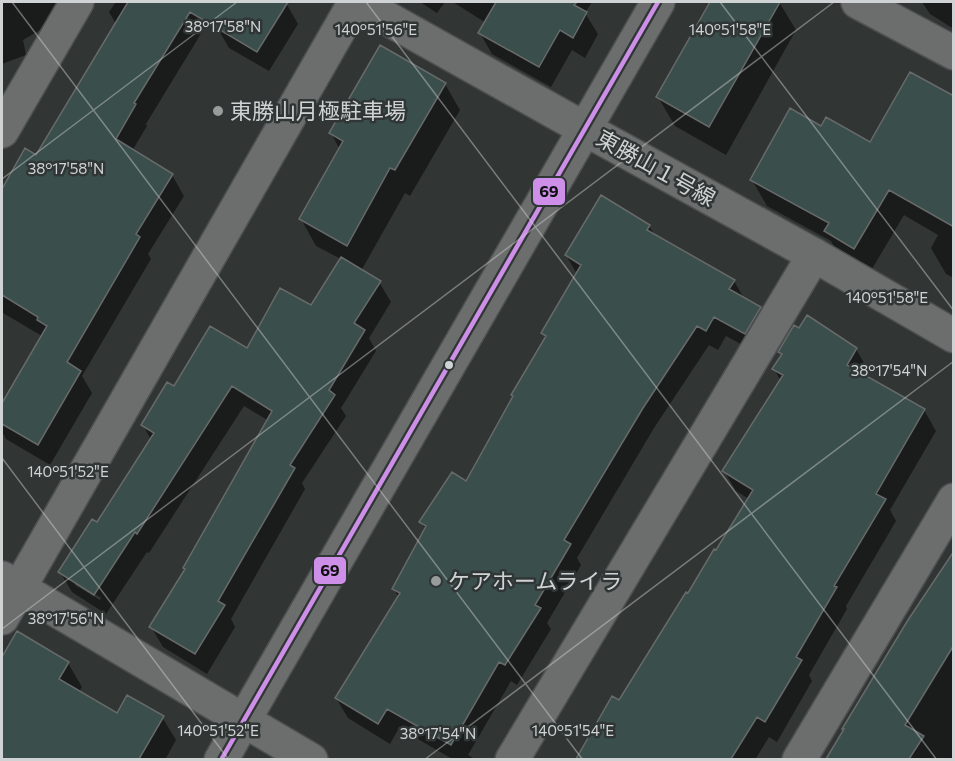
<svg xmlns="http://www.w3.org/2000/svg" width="955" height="761" viewBox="0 0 955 761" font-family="Commissioner,'Noto Sans JP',sans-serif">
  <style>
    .shadow { fill: #0007; fill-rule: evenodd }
    .building { fill: #3a4e4c; stroke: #676a69; stroke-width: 1.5 }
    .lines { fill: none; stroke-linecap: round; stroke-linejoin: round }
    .street-casing { stroke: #4d5050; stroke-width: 36 }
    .secondary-casing { stroke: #4d5050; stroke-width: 36 }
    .street { stroke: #6b6e6d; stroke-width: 33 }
    .secondary { stroke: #6b6e6d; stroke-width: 33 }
    .bus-1-casing { stroke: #303635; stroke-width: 9 }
    .bus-1 { stroke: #ce8fe9; stroke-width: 4.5 }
    .ticks { fill: none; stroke: #d0d3d3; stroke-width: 1.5; stroke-opacity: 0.45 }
    .poi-dot { fill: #989c9b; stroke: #303635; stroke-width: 2 }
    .bus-dot { fill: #d0d3d3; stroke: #303635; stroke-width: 2 }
    .labels { text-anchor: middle; stroke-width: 5; stroke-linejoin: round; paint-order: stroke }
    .poi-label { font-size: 22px; fill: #d0d3d3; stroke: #303635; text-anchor: start }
    .street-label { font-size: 22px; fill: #d0d3d3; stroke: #303635 }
    .ticks-label { font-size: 15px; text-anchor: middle; fill: #d0d3d3; stroke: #303635; stroke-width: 5; stroke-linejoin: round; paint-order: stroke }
    .line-badge { stroke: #303635; stroke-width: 2 }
    .pale-badge-label { font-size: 16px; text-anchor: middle; font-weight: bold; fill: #111 }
  </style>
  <rect width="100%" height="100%" fill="#313534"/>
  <path class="shadow" d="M2 2H73L75 10 23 40 26 55 2 64Z
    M116 2H211L216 9 146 124 147 126 132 151 172 175 184 196 148 254 151 259 82 376 92 393 50 465 6 439 2 432V406L42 336 3 313 2 316V191L26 151 37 157 116 24 109 12Z
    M233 2H283L286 3 298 24 269 71 229 48 217 27Z
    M420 2H445L437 13Z
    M453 2H592L585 13 598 34 585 58 572 50 551 87 492 54 480 33 486 23Z
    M712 2H779L796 30 726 155 675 126 658 97Z
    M922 2H954V29L930 14Z
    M445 84 460 110 410 196 405 193 361 271 379 282 391 302 369 338 376 351 341 408 346 416 302 483 305 489 231 619 235 627 207 674 163 647 151 627 186 570 269 421 244 406 149 553 147 552 106 614 72 592 60 572 97 524 151 440 143 425 174 388 248 350 312 307 341 259 316 246 301 219 340 150 331 133ZM75 581 101 598 100 600 75 585Z
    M954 98V278L946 274 931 248 938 235 904 215 869 274 840 258 831 241 767 206 752 180 822 128 871 144Z
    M649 226 656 237 734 281 745 300 760 308 772 328 757 353 726 336 718 350 709 345 654 428 577 558 581 565 547 623 551 629 517 685 511 681 468 755 476 760H454L399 728 390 744 348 718 336 698 399 598 394 589 425 529 421 522 467 483 546 339 543 333 577 274 566 255Z
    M807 318 856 349 868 370 864 376 924 410 936 431 890 510 896 521 846 606 847 609 809 675 812 681 777 742 769 737 755 760H577L612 698 619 702 749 499 736 491 724 471 781 381 774 369 782 356 780 352Z
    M954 553V760H828L845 730Z
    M18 633 68 663 82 687 79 692 118 715 162 717 176 740 165 760H2V660Z"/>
  <path class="building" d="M128 2H288L257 52 190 12 134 103 136 104 116 139 173 174 136 234 140 237 67 362 81 371 38 445 2 424V403L47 326 37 320 38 317 2 295V189L25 148 36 155Z
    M496 2H577L574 5 587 12 573 38 560 30 539 67 478 33Z
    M710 2H780L709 127 656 97Z
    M380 45 446 83 395 170 390 168 347 246 299 219 343 141 329 133Z
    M910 72 954 96V227L889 190 854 249 824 231 829 223 750 180 790 108 821 126 826 117 870 142Z
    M601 195 650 225 647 230 735 280 729 289 761 307 745 334 714 317 706 331 697 326 643 408 564 540 571 544 535 605 541 608 505 665 499 662 451 745 387 709 378 724 335 698 400 593 392 589 426 526 419 522 452 472 466 481 513 396 511 395 546 336 541 333 581 265 565 255Z
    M341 257 381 281 354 323 365 330 329 390 335 395 290 465 295 468 218 601 225 605 195 654 149 627 185 569 183 568 272 411 232 386 137 534 135 532 94 595 58 572 92 519 97 522 154 433 141 425 167 382 174 386 210 326 247 348 280 288 311 305Z
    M807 315 857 348 847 365 925 409 876 494 886 499 834 586 837 587 796 657 802 660 765 722 757 717 731 759H576L612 696 619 700 686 592 688 593 714 549 716 550 753 490 722 471 783 375 772 369 782 354 778 352 794 325 799 328Z
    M954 551V645L905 725 924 736 909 759H826L844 729H842L908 620Z
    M17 631 69 662 59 679 117 713 127 695 164 716 139 759H2V657Z"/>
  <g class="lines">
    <defs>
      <path id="street" d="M358 2 585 129
        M858 2 954 53
        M2 131 77 2
        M2 578 311 760
        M2 618 355 2
        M512 760 814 255
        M799 760 954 500"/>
      <path id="secondary" d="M585 129 814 255 954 336
        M221 760 658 2"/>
    </defs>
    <use href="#street" class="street-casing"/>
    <use href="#secondary" class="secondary-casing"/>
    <use href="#street" class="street"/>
    <use href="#secondary" class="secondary"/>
    <defs>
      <path id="bus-1" d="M221 760 658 2"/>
    </defs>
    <use href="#bus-1" class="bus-1-casing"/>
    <use href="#bus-1" class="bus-1"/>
  </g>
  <path class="ticks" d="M12 2 583 760M366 2 937 760M720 2 954 311M2 179 237 2M2 458 229 760M2 629 834 2M424 760 954 361"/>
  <g class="poi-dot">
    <circle cx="218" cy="111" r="6"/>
    <circle cx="436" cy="581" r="6"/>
  </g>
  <circle class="bus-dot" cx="449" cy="365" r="5"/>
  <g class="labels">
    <g class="poi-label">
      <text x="230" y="119">東勝山月極駐車場</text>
      <text x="448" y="589">ケアホームライラ</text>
    </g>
    <g class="street-label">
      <text transform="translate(656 168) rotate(29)" y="8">東勝山１号線</text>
    </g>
  </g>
  <g class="ticks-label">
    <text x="223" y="32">38°17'58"N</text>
    <text x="376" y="35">140°51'56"E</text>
    <text x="730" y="35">140°51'58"E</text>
    <text x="66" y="174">38°17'58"N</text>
    <text x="887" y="303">140°51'58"E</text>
    <text x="889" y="376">38°17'54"N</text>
    <text x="68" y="477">140°51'52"E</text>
    <text x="66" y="624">38°17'56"N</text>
    <text x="218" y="736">140°51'52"E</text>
    <text x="573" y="736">140°51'54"E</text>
    <text x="438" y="739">38°17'54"N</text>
  </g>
  <g class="line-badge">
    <rect x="532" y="177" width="34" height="29" rx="6" fill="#ce8fe9"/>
    <rect x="313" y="556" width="34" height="29" rx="6" fill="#ce8fe9"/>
  </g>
  <g class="pale-badge-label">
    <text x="549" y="197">69</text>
    <text x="330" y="576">69</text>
  </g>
  <rect width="955" height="761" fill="none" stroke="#d0d3d3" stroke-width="6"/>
</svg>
